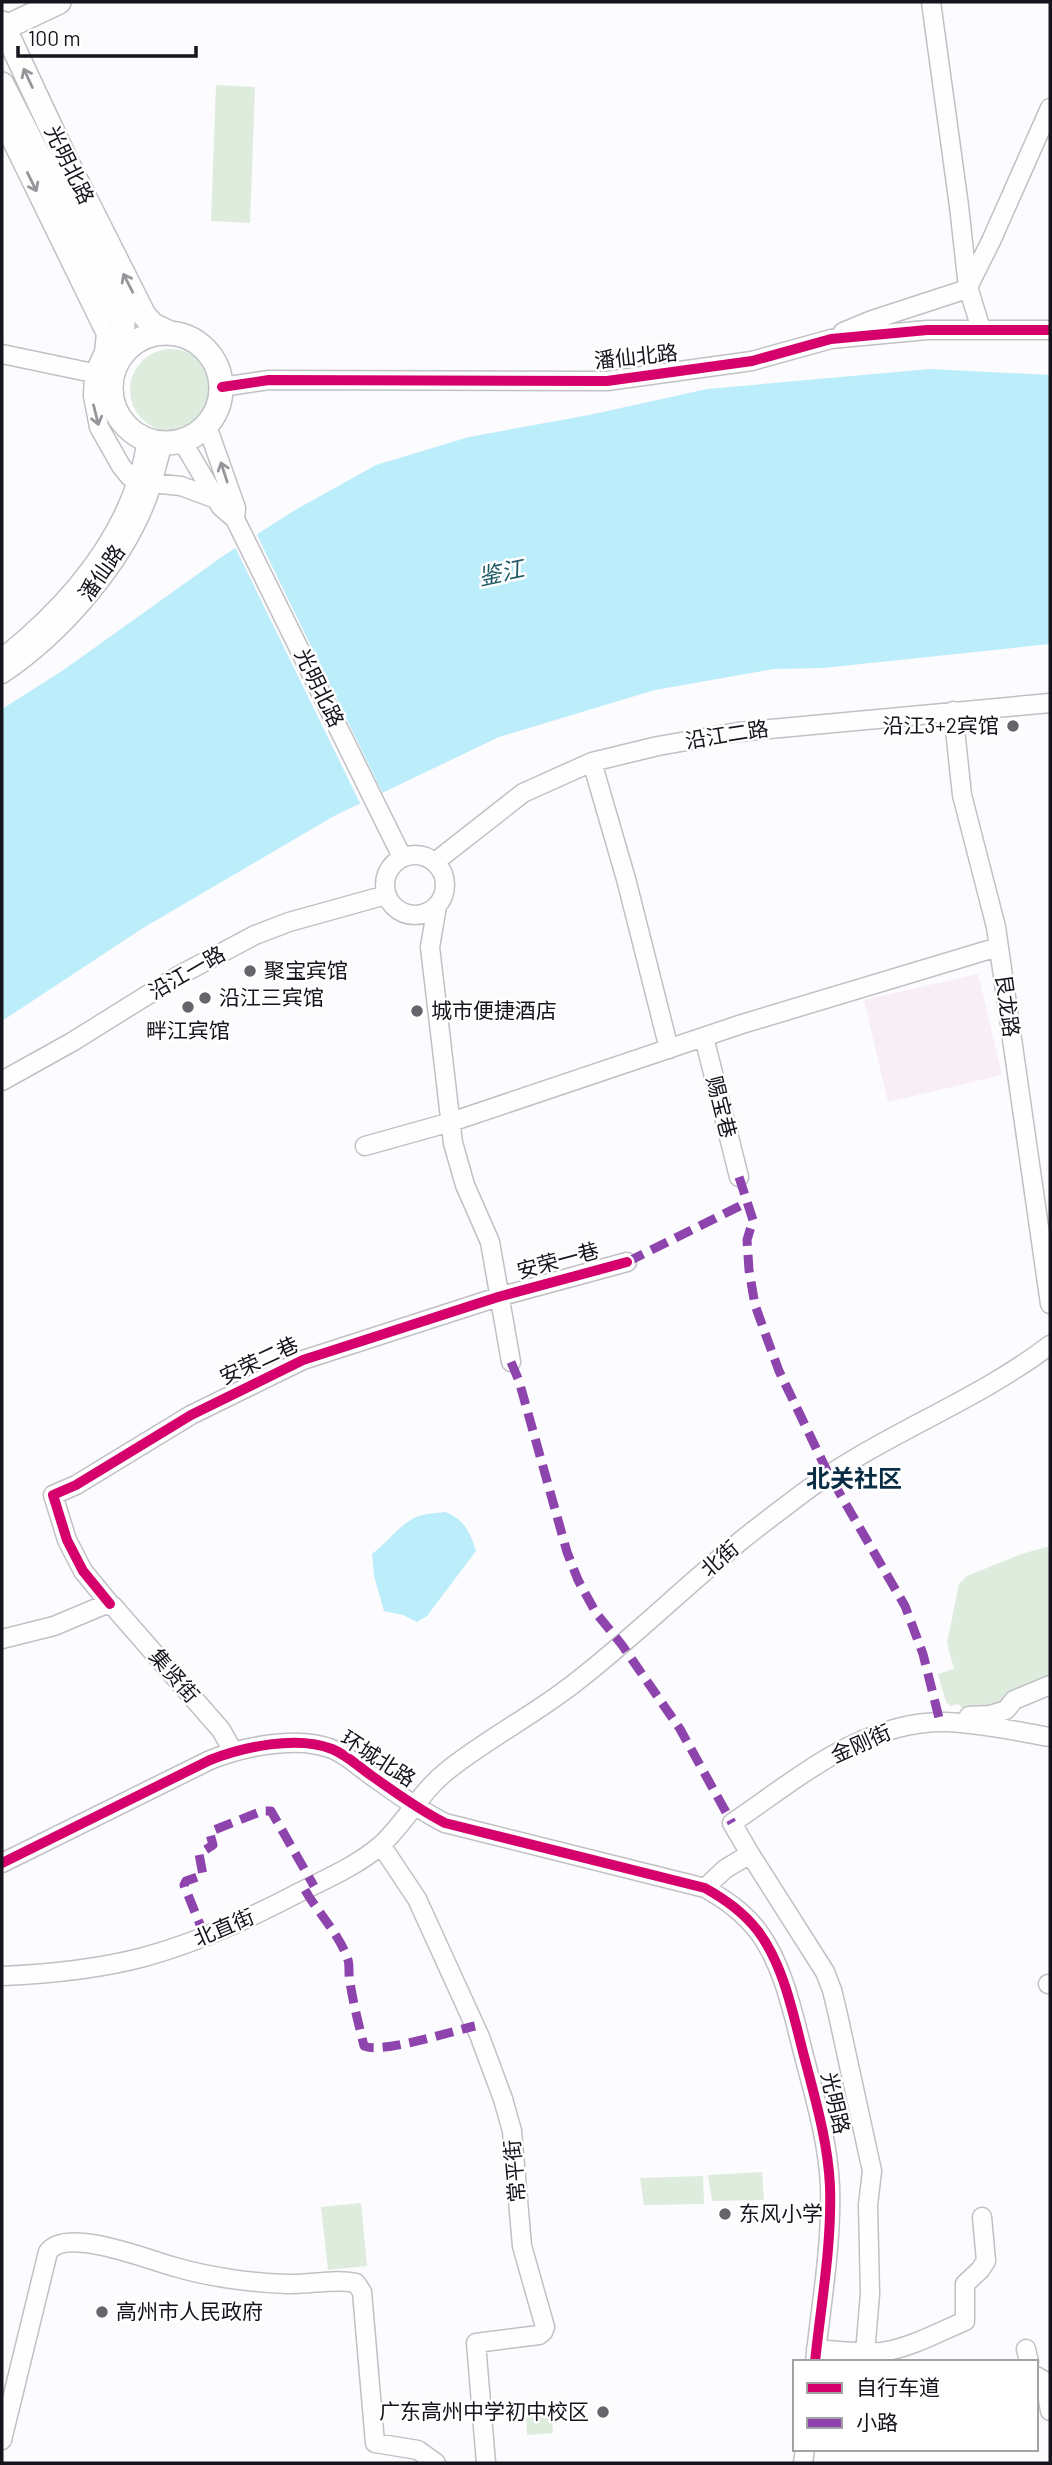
<svg xmlns="http://www.w3.org/2000/svg" width="1052" height="2465" viewBox="0 0 1052 2465" font-family="Barlow,'Noto Sans SC',sans-serif">
  <style>
    .commercial { fill: #f8eef6 }
    .green { fill: #deecde }
    .water { fill: #bcedfb }
    .pier { fill: #fcfbfe }
    .lines { fill: none; stroke-linecap: round; stroke-linejoin: round }
    .minor-casing { stroke: #c1c0c5; stroke-width: 21 }
    .major-casing { stroke: #c1c0c5; stroke-width: 26 }
    .minor { stroke: #fffeff; stroke-width: 18 }
    .major { stroke: #fffeff; stroke-width: 23 }
    .quiet { stroke: #8e44ad; stroke-width: 9; stroke-dasharray: 18 9; stroke-linecap: butt }
    .cycleway-casing { stroke: #fff; stroke-width: 15 }
    .cycleway { stroke: #d6006c; stroke-width: 10 }
    .oneway { stroke: #969599 }
    .poi-dot { fill: #66656b; stroke: #fff; stroke-width: 2.5 }
    .labels { text-anchor: middle; stroke-width: 5; stroke-linejoin: round; paint-order: stroke }
    .street-label { font-size: 21px; fill: #16141c; stroke: #fff }
    .poi-label { font-size: 21px; fill: #16141c; stroke: #fff; text-anchor: start }
    .water-label { font-size: 23px; font-style: italic; fill: #1f5966; stroke: #fff }
    .quarter-label { font-size: 24px; font-weight: bold; fill: #0a2d46; stroke: #fff }
  </style>
  <rect width="100%" height="100%" fill="#fcfbfe"/>
  <path class="commercial" d="M978 974 1002 1075 888 1102 864 1000Z"/>
  <path class="green" d="M216 85 255 87 250 223 211 221Z
    M130 390a41 41 0 1 1 82 0a41 41 0 1 1-82 0Z
    M1050 1546V1675L994 1711 962 1708 958 1704 951 1706 946 1702 938 1674 954 1669 947 1643 959 1584 967 1576 1021 1554Z
    M762 2172 764 2200 712 2201 708 2175Z
    M703 2176 704 2204 644 2205 640 2178Z
    M361 2203 367 2266 328 2270 321 2207Z
    M551 2410 553 2433 527 2435 526 2411Z"/>
  <path class="water" d="M930 369 1050 375V644L823 668 774 669 655 690 499 737 334 816 143 928 2 1021V709L62 671 223 556 295 510 376 465 469 437 589 415 707 389Z
    M445 1512C464 1519 470 1532 476 1551L427 1616 417 1622 403 1615 384 1611 374 1576 372 1554C387 1543 399 1525 416 1517 424 1514 436 1513 445 1512Z"/>
  <path class="pier" d="M255 531 384 796 362 807 234 545Z"/>
  <g class="lines">
    <defs>
      <path id="minor" d="M931 2 959 206 968 287 981 329
        M2 121 106 334 104 352 94 374 93 396 99 427 121 466 130 477 151 483 181 486 216 499
        M843 332 872 320 961 291 968 287 991 241 1050 108
        M2 354 112 377
        M222 387 269 380 607 381 752 361 831 339 927 330H1050
        M207 426 236 508 235 519
        M182 441 221 507 235 519 402 857
        M2 658C71 603 133 530 147 440
        M2 674C62 634 123 564 148 496 154 479 158 460 163 443
        M953 711 962 795 996 927 1050 1304
        M592 762 626 879 669 1049
        M385 885a30 30 0 1 1 60 0a30 30 0 1 1-60 0Z
        M435 862 523 793 592 762 658 746 738 732 1050 703
        M437 906 430 947 453 1143 465 1185 490 1242 511 1362
        M704 1037 739 1177
        M2 1081 72 1042 178 976 255 935 289 922 386 895
        M365 1146 451 1122 742 1024 998 947
        M110 1604 83 1571 67 1540 53 1495 76 1485 191 1415 303 1360 498 1297 627 1262
        M2 1639 54 1626 104 1605 113 1606 221 1730 233 1751
        M969 1716 990 1715 1006 1710 1014 1700 1050 1685
        M381 1845 417 1899 480 2037 503 2099 512 2131 522 2246 545 2327 543 2332 539 2335 476 2343 486 2463
        M750 1854 825 1972 832 1990 838 2015 872 2171 868 2205 870 2294 865 2353
        M2 1863 210 1760C243 1747 297 1735 332 1749 347 1755 359 1767 372 1776 396 1793 419 1810 445 1823L705 1888C726 1900 743 1912 758 1931 784 1966 793 2014 804 2056 815 2098 828 2142 830 2186 832 2245 821 2304 815 2362
        M705 1888 725 1869 750 1854 732 1823C796 1780 862 1721 945 1722 980 1723 1015 1731 1050 1737
        M2 1976C49 1974 99 1969 144 1957 199 1942 250 1918 300 1892 328 1878 358 1865 381 1845 406 1822 421 1791 448 1770 487 1739 532 1716 572 1685 632 1639 685 1586 743 1539 763 1523 783 1508 803 1493 880 1435 974 1403 1050 1345
        M1048 1984H1050
        M816 2349C838 2351 860 2354 882 2352 910 2348 939 2332 965 2321V2284L980 2270 986 2261 982 2217
        M1026 2349 1029 2362
        M1036 2376 1045 2381 1050 2411
        M2 2440 48 2252C66 2226 149 2260 175 2267 209 2277 252 2283 287 2284 309 2285 335 2278 356 2283L362 2292 375 2443 418 2450 436 2463
        M803 2463 805 2449"/>
      <path id="major" d="M2 23 66 160 144 315 153 325 170 333
        M2 29 59 2
        M2 84 123 322 122 355
        M111 388a55 55 0 1 1 110 0a55 55 0 1 1-110 0Z"/>
    </defs>
    <use href="#minor" class="minor-casing"/>
    <use href="#major" class="major-casing"/>
    <use href="#minor" class="minor"/>
    <use href="#major" class="major"/>
    <path class="quiet" d="M739 1177 753 1220 747 1240 749 1270 755 1305 765 1333 779 1371 829 1475 905 1606 923 1654 940 1722
      M627 1262 748 1202
      M511 1362 519 1381 567 1552 578 1580 596 1613 622 1645 680 1729 732 1823
      M305 1890C318 1913 340 1935 348 1960 350 1967 348 1974 350 1982 353 2003 359 2025 364 2046 381 2054 453 2031 475 2026
      M205 1937 184 1885 186 1881 203 1875 199 1854 213 1845 210 1834 214 1830 262 1811H271L314 1886"/>
    <defs>
      <path id="cycleway" d="M222 387 269 380 607 381 752 361 831 339 927 330H1050
        M110 1604 83 1571 67 1540 53 1495 76 1485 191 1415 303 1360 498 1297 627 1262
        M2 1863 210 1760C243 1747 297 1735 332 1749 347 1755 359 1767 372 1776 396 1793 419 1810 445 1823L705 1888C726 1900 743 1912 758 1931 784 1966 793 2014 804 2056 815 2098 828 2142 830 2186 832 2245 821 2304 815 2362"/>
    </defs>
    <use href="#cycleway" class="cycleway-casing"/>
    <use href="#cycleway" class="cycleway"/>
  </g>
  <defs><path id="oneway-shaft" d="M-6 0H5M1.5-3L5.5 0L1.5 3" fill="none" stroke-width="1.6" stroke-linecap="round" stroke-linejoin="round" transform="scale(1.75)"/></defs>
  <g class="oneway">
    <use href="#oneway-shaft" transform="translate(28 78) rotate(-115)"/>
    <use href="#oneway-shaft" transform="translate(32 182) rotate(64)"/>
    <use href="#oneway-shaft" transform="translate(128 283) rotate(-117)"/>
    <use href="#oneway-shaft" transform="translate(96 415) rotate(76)"/>
    <use href="#oneway-shaft" transform="translate(224 472) rotate(-108)"/>
  </g>
  <g class="poi-dot">
    <circle cx="1013" cy="726" r="7"/>
    <circle cx="250" cy="971" r="7"/>
    <circle cx="205" cy="998" r="7"/>
    <circle cx="188" cy="1007" r="7"/>
    <circle cx="417" cy="1011" r="7"/>
    <circle cx="725" cy="2214" r="7"/>
    <circle cx="102" cy="2312" r="7"/>
    <circle cx="603" cy="2412" r="7"/>
  </g>
  <g class="labels">
    <g class="street-label">
      <text transform="translate(69 165) rotate(64)" y="7">光明北路</text>
      <text transform="translate(636 357) rotate(-6)" y="7">潘仙北路</text>
      <text transform="translate(102 573) rotate(-55)" y="7">潘仙路</text>
      <text transform="translate(319 688) rotate(64)" y="7">光明北路</text>
      <text transform="translate(727 735) rotate(-9)" y="7">沿江二路</text>
      <text transform="translate(187 973) rotate(-30)" y="7">沿江一路</text>
      <text transform="translate(1007 1006) rotate(82)" y="7">艮龙路</text>
      <text transform="translate(721 1107) rotate(76)" y="7">赐宝巷</text>
      <text transform="translate(558 1261) rotate(-15)" y="7">安荣一巷</text>
      <text transform="translate(259 1361) rotate(-25)" y="7">安荣二巷</text>
      <text transform="translate(720 1559) rotate(-41)" y="7">北街</text>
      <text transform="translate(174 1676) rotate(49)" y="7">集贤街</text>
      <text transform="translate(861 1744) rotate(-24)" y="7">金刚街</text>
      <text transform="translate(378 1759) rotate(33)" y="7">环城北路</text>
      <text transform="translate(224 1928) rotate(-23)" y="7">北直街</text>
      <text transform="translate(835 2103) rotate(77)" y="7">光明路</text>
      <text transform="translate(515 2171) rotate(-95)" y="7">常平街</text>
    </g>
    <g class="poi-label">
      <text x="999" y="733" text-anchor="end">沿江3+2宾馆</text>
      <text x="264" y="978">聚宝宾馆</text>
      <text x="219" y="1005">沿江三宾馆</text>
      <text x="431" y="1018">城市便捷酒店</text>
      <text x="188" y="1038" text-anchor="middle">畔江宾馆</text>
      <text x="739" y="2221">东风小学</text>
      <text x="116" y="2319">高州市人民政府</text>
      <text x="589" y="2419" text-anchor="end">广东高州中学初中校区</text>
    </g>
    <g class="water-label">
      <text transform="translate(501 573) rotate(-12)" y="8">鉴江</text>
    </g>
    <g class="quarter-label">
      <text x="854" y="1487">北关社区</text>
    </g>
  </g>
  <rect width="1052" height="2465" fill="none" stroke="#16141c" stroke-width="7"/>
  <rect x="793" y="2360" width="245" height="91" fill="#ffffff" stroke="#a2a1a4" stroke-width="2"/>
  <rect x="807" y="2383" width="35" height="10" fill="#d6006c" stroke="#a2a1a4" stroke-width="2"/>
  <text x="856" y="2395" font-size="21" fill="#16141c">自行车道</text>
  <rect x="807" y="2418" width="35" height="10" fill="#8e44ad" stroke="#a2a1a4" stroke-width="2"/>
  <text x="856" y="2430" font-size="21" fill="#16141c">小路</text>
  <path d="M18 46v10h178v-10" fill="none" stroke="#16141c" stroke-width="3.5"/>
  <text x="28" y="46" font-size="21" fill="#16141c" stroke="#ffffff" stroke-width="5" paint-order="stroke">100 m</text>
</svg>
